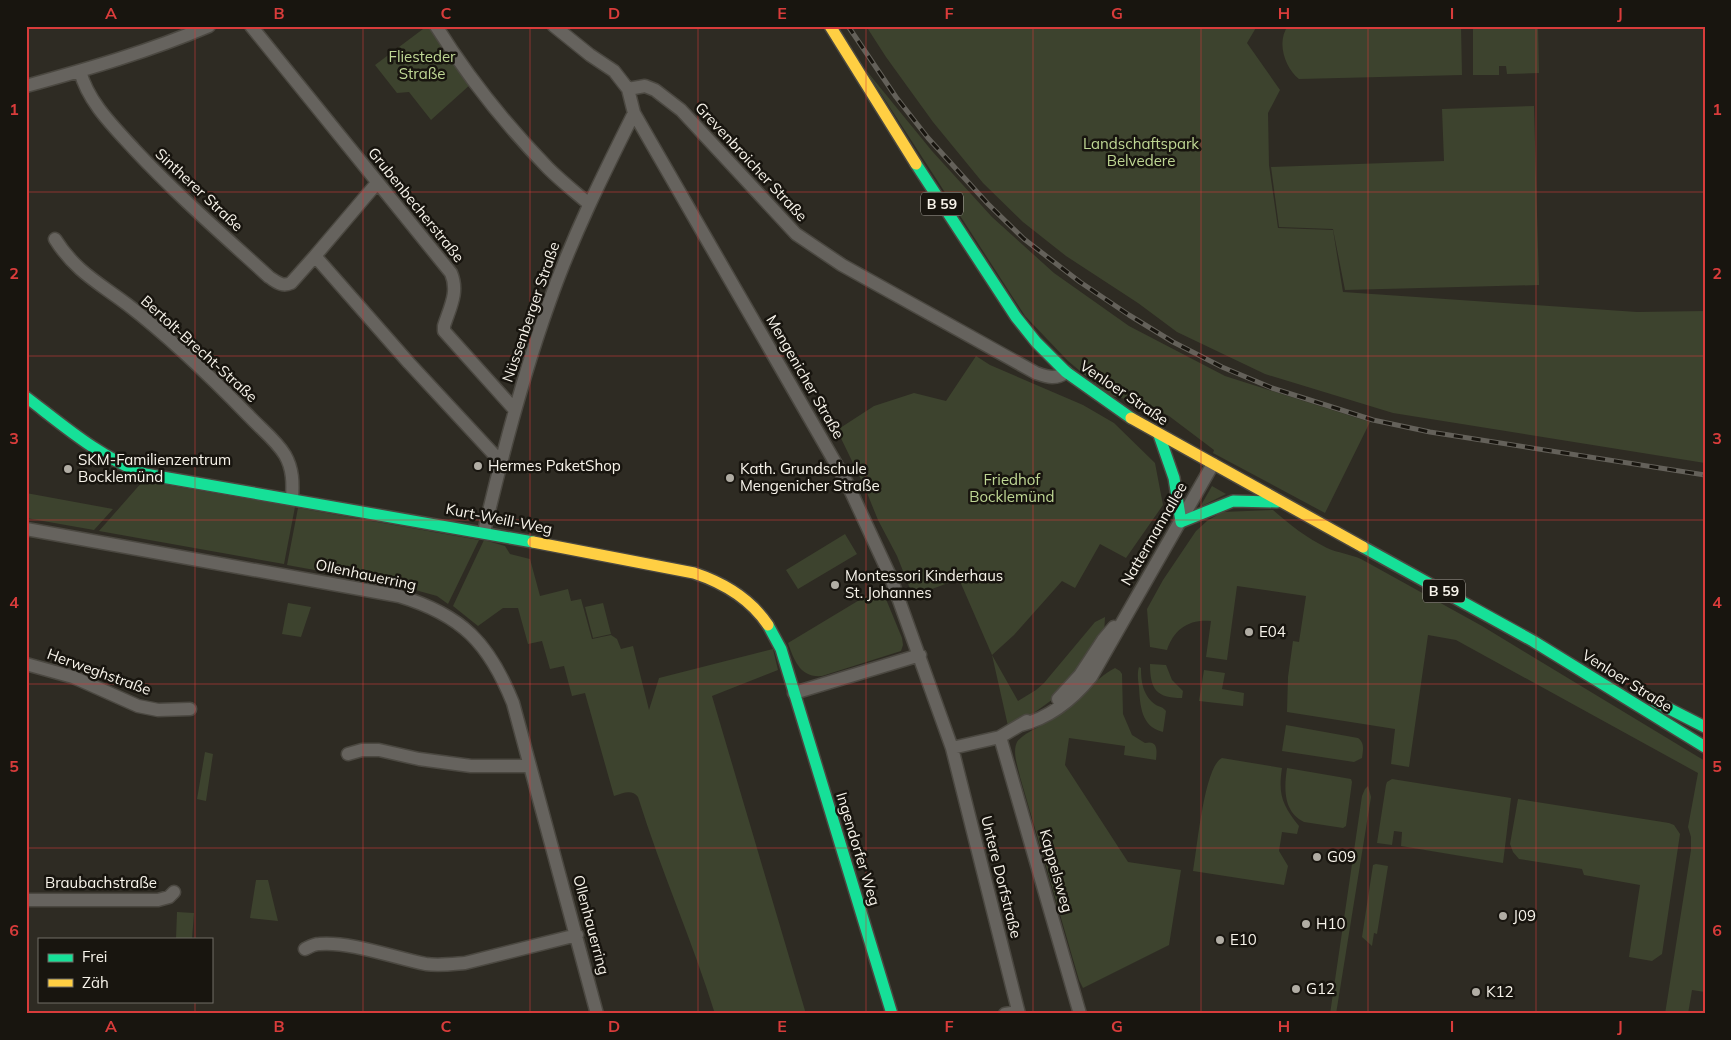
<svg xmlns="http://www.w3.org/2000/svg" width="1731" height="1040" viewBox="0 0 1731 1040" font-family="Mulish,sans-serif">
  <style>
    .green { fill: #3d432e }
    .lines { fill: none; stroke-linecap: round; stroke-linejoin: round }
    .street-casing { stroke: #4b4841; stroke-width: 15 }
    .fast-casing { stroke: #4b4841; stroke-width: 14 }
    .slow-casing { stroke: #4b4841; stroke-width: 14 }
    .street { stroke: #66635e; stroke-width: 12 }
    .fast { stroke: #16e098; stroke-width: 11 }
    .slow { stroke: #ffcf43; stroke-width: 11 }
    .rail-casing { stroke: #64615a; stroke-width: 5 }
    .rail { stroke: #18150f; stroke-width: 3; stroke-dasharray: 9; stroke-linecap: butt }
    .grid { fill: none; stroke: #d93c3b; stroke-width: 1; stroke-opacity: 0.55 }
    .poi-dot { fill: #b1ada4; stroke: #18150f; stroke-width: 2 }
    .labels { text-anchor: middle; stroke-width: 5; stroke-linejoin: round; paint-order: stroke }
    .shield { fill: #18150f; stroke: #b4b0a8; stroke-width: 1 }
    .shield-label { font-size: 14px; font-weight: bold; fill: #f7f3ea }
    .park-label { font-size: 15px; fill: #bfd794; stroke: #18150f }
    .street-label { font-size: 15px; fill: #f7f3ea; stroke: #18150f }
    .poi-label { font-size: 15px; fill: #f7f3ea; stroke: #18150f; text-anchor: start }
    .neatline { fill: none; stroke: #d93c3b; stroke-width: 2 }
    .grid-label { font-size: 16px; text-anchor: middle; font-weight: bold; fill: #d93c3b }
  </style>
  <rect width="100%" height="100%" fill="#2e2b23"/>
  <path class="green" d="M427 26H432L471 84 431 120 409 92 397 93 375 65Z
    M866 26H1257L1247 43 1280 90 1268 113 1269 165 1278 228 1333 230 1343 292 1637 312 1705 311V463L1393 413 1265 374 1177 332 1138 303 1066 256 1023 222 983 183 933 122 886 57Z
    M1288 26H1461L1462 75 1299 79C1285 68 1276 42 1288 26Z
    M1473 26H1538L1539 73 1507 74 1506 66H1499V75H1473Z
    M865 69 932 151 992 217 1054 273 1129 326 1225 376 1370 422 1325 513 1213 453 1214 450 1169 416 1142 402 1110 396 1068 361 1025 316Z
    M1534 106 1539 285 1345 290 1333 229 1279 227 1271 167 1444 161 1442 109Z
    M976 356 990 365 1083 405 1114 423 1155 463 1163 505 1126 558 1100 544 1075 588 1062 581 1014 635 992 655 1018 701 1036 690 1044 683 1095 622 1105 617 1104 635 1056 697 1031 715 1008 726 992 655 959 579 913 596 897 556 878 520 865 488 837 430 874 406 914 393 946 401Z
    M143 481 295 507 284 564 99 531Z
    M1212 486 1226 494 1200 507Z
    M26 493 113 509 94 530 26 518Z
    M298 508 479 540 448 604 437 596 397 585 287 565Z
    M1273 510C1290 525 1307 538 1327 548 1338 553 1350 554 1361 559L1482 626 1705 761V992L1692 990 1688 1014H1665L1691 850V837L1688 827 1698 773 1456 640 1428 635 1409 767 1391 764 1395 729 1287 712 1288 677 1293 641 1299 642 1306 596 1237 586 1227 660 1206 657 1211 621C1189 619 1174 629 1167 650L1150 647 1147 609 1163 580 1196 531 1207 521 1222 512Z
    M845 534 857 554 798 589 786 570Z
    M484 540 505 546 510 554 530 559 540 596 568 589 571 601 581 599 592 639 611 635 617 639 621 649 633 646 649 710 659 678 773 649 778 670 712 696 806 1014H715C692 940 661 871 638 797 632 789 623 793 614 796L585 693 572 696 564 666 550 669 542 641 528 644 518 608H503L478 626 453 606Z
    M881 587 902 638 903 645 901 651 822 676C800 678 794 660 788 643Z
    M288 603 311 607 301 637 282 634Z
    M603 603 611 634 593 638 585 607Z
    M1150 664 1166 665 1172 680 1183 691 1182 698C1156 698 1150 689 1150 664Z
    M1139 667 1141 668C1141 682 1143 696 1156 705 1160 707 1163 707 1166 711L1163 732C1141 727 1140 705 1139 687 1138 680 1137 673 1139 667Z
    M1115 668 1120 671 1122 674 1123 714 1132 735 1145 743C1158 740 1157 750 1156 760L1124 755 1125 746 1069 738 1065 765 1128 862 1181 870 1169 945 1083 988 1079 980 1020 777C1018 767 1012 752 1017 742 1023 733 1046 724 1056 717 1078 704 1093 679 1115 668Z
    M1204 670 1225 673 1222 689 1244 693 1243 706 1199 701Z
    M1286 725 1358 738C1365 743 1363 750 1362 758L1354 762 1282 751Z
    M205 752 213 754 206 801 197 799Z
    M1222 758 1282 768C1278 794 1282 805 1299 826L1297 834 1282 832 1279 851 1288 866 1284 885 1193 871C1197 850 1204 766 1222 758Z
    M1287 768 1351 779 1352 782 1346 826 1343 828 1304 822C1283 812 1284 788 1287 768Z
    M1392 779 1511 798 1503 863 1401 846 1402 832 1394 831 1392 845 1377 843 1386 785 1387 782Z
    M1368 786 1371 797 1336 1014H1330L1362 796 1365 789Z
    M1518 799 1669 823 1674 825 1680 834 1662 954 1652 961 1629 957 1640 885 1584 875 1582 869 1519 859 1513 852 1510 844Z
    M1376 864 1388 866 1377 934 1374 933 1372 946 1362 937 1373 865Z
    M256 880H268L278 921 250 918Z
    M177 912 194 913 192 939H176Z"/>
  <g class="lines">
    <defs>
      <path id="street" d="M251 26 451 273C459 292 450 307 444 326V331L515 410
        M436 26C468 77 506 125 548 168 561 181 575 192 589 204
        M554 26 590 55 614 71 628 89 634 113 847 483 891 578 952 748 1019 1014
        M80 71C88 102 113 126 134 149 176 194 223 235 269 277 277 282 282 287 291 283L315 256 409 363 500 461
        M26 86C88 69 150 51 209 26
        M628 89 645 86 655 90 681 110 796 234 842 265 1036 373C1048 377 1056 380 1066 372
        M55 239C75 271 99 283 128 305 171 338 211 377 249 416 260 428 276 440 285 455 293 469 293 483 292 499
        M315 256 377 183
        M26 529 399 596C462 615 489 643 513 703L597 1014
        M484 532C502 455 522 378 549 303 572 237 603 175 634 113
        M26 664 73 677 138 706 158 710 190 709
        M794 693 920 655
        M1058 699 1080 675 1103 640 1114 627
        M1021 725C1049 718 1073 699 1091 677L1213 464
        M1000 737 1080 1014
        M952 748 1000 737 1027 721
        M348 754 362 750H379L419 759 471 766H530
        M26 900H158L169 897 174 892
        M305 949C309 947 314 944 319 944 350 941 395 958 426 964 439 966 453 964 465 963L577 935
        M1005 1014 1018 1012"/>
      <path id="fast" d="M916 164 1016 317 1036 342 1066 372 1131 418
        M26 397C64 426 99 457 145 474L533 542
        M1159 435 1174 478 1181 522 1233 501 1277 502
        M1363 547 1533 641 1705 747
        M768 625 781 649 892 1014
        M1656 702 1705 727"/>
      <path id="slow" d="M830 26 916 164
        M1131 418 1363 547
        M533 542 694 573C724 583 750 598 768 625"/>
    </defs>
    <use href="#street" class="street-casing"/>
    <use href="#fast" class="fast-casing"/>
    <use href="#slow" class="slow-casing"/>
    <use href="#street" class="street"/>
    <use href="#fast" class="fast"/>
    <use href="#slow" class="slow"/>
    <defs>
      <path id="rail" d="M848 26 896 97 928 138 988 204 1024 239 1080 282 1129 315 1173 342 1222 367 1272 388 1373 420 1430 432 1705 475"/>
    </defs>
    <use href="#rail" class="rail-casing"/>
    <use href="#rail" class="rail"/>
  </g>
  <path class="grid" d="M195 26V939M363 26V1014M530 26V1014M698 26V1014M866 26V1014M1033 26V1014M1201 26V1014M1368 26V1014M1536 26V1014M26 192H1705M26 356H1705M26 520H1705M26 684H1705M26 848H1705M195 1001V1014"/>
  <g class="poi-dot">
    <circle cx="478" cy="466" r="5"/>
    <circle cx="68" cy="469" r="5"/>
    <circle cx="730" cy="478" r="5"/>
    <circle cx="835" cy="585" r="5"/>
    <circle cx="1249" cy="632" r="5"/>
    <circle cx="1317" cy="857" r="5"/>
    <circle cx="1503" cy="916" r="5"/>
    <circle cx="1306" cy="924" r="5"/>
    <circle cx="1220" cy="940" r="5"/>
    <circle cx="1296" cy="989" r="5"/>
    <circle cx="1476" cy="992" r="5"/>
  </g>
  <g class="labels">
    <g class="shield">
      <rect x="921" y="192.5" width="42" height="23" rx="4"/>
      <rect x="1423" y="579.5" width="42" height="23" rx="4"/>
    </g>
    <g class="shield-label">
      <text x="942" y="209">B 59</text>
      <text x="1444" y="596">B 59</text>
    </g>
    <g class="park-label">
      <text x="422" y="62">Fliesteder<tspan x="422" dy="17">Straße</tspan></text>
      <text x="1141" y="149">Landschaftspark<tspan x="1141" dy="17">Belvedere</tspan></text>
      <text x="1012" y="485">Friedhof<tspan x="1012" dy="17">Bocklemünd</tspan></text>
    </g>
    <g class="street-label">
      <text transform="translate(751 162) rotate(47)" y="5">Grevenbroicher Straße</text>
      <text transform="translate(199 190) rotate(43)" y="5">Sintherer Straße</text>
      <text transform="translate(416 205) rotate(51)" y="5">Grubenbecherstraße</text>
      <text transform="translate(531 312) rotate(-71)" y="5">Nüssenberger Straße</text>
      <text transform="translate(199 349) rotate(42)" y="5">Bertolt-Brecht-Straße</text>
      <text transform="translate(805 377) rotate(60)" y="5">Mengenicher Straße</text>
      <text transform="translate(1124 393) rotate(34)" y="5">Venloer Straße</text>
      <text transform="translate(499 519) rotate(11)" y="5">Kurt-Weill-Weg</text>
      <text transform="translate(1154 534) rotate(-60)" y="5">Nattermannallee</text>
      <text transform="translate(366 575) rotate(12)" y="5">Ollenhauerring</text>
      <text transform="translate(99 672) rotate(20)" y="5">Herweghstraße</text>
      <text transform="translate(1627 681) rotate(32)" y="5">Venloer Straße</text>
      <text transform="translate(858 849) rotate(73)" y="5">Ingendorfer Weg</text>
      <text transform="translate(1056 871) rotate(74)" y="5">Kappelsweg</text>
      <text transform="translate(1001 877) rotate(76)" y="5">Untere Dorfstraße</text>
      <text x="101" y="888">Braubachstraße</text>
      <text transform="translate(591 925) rotate(75)" y="5">Ollenhauerring</text>
    </g>
    <g class="poi-label">
      <text x="78" y="465">SKM-Familienzentrum<tspan x="78" dy="17">Bocklemünd</tspan></text>
      <text x="488" y="471">Hermes PaketShop</text>
      <text x="740" y="474">Kath. Grundschule<tspan x="740" dy="17">Mengenicher Straße</tspan></text>
      <text x="845" y="581">Montessori Kinderhaus<tspan x="845" dy="17">St. Johannes</tspan></text>
      <text x="1259" y="637">E04</text>
      <text x="1327" y="862">G09</text>
      <text x="1513" y="921">J09</text>
      <text x="1316" y="929">H10</text>
      <text x="1230" y="945">E10</text>
      <text x="1306" y="994">G12</text>
      <text x="1486" y="997">K12</text>
    </g>
  </g>
  <rect width="1731" height="1040" fill="none" stroke="#18150f" stroke-width="55"/>
  <rect x="38" y="938" width="175" height="65" fill="#18150f" stroke="#716e67"/>
  <rect x="48" y="954" width="25" height="8" fill="#16e098" stroke="#716e67"/>
  <text x="82" y="962" font-size="15" fill="#f7f3ea">Frei</text>
  <rect x="48" y="979" width="25" height="8" fill="#ffcf43" stroke="#716e67"/>
  <text x="82" y="988" font-size="15" fill="#f7f3ea">Zäh</text>
  <rect x="28" y="28" width="1676" height="984" class="neatline"/>
  <g class="grid-label">
    <text x="111" y="19">A</text>
    <text x="279" y="19">B</text>
    <text x="446" y="19">C</text>
    <text x="614" y="19">D</text>
    <text x="782" y="19">E</text>
    <text x="949" y="19">F</text>
    <text x="1117" y="19">G</text>
    <text x="1284" y="19">H</text>
    <text x="1452" y="19">I</text>
    <text x="1620" y="19">J</text>
    <text x="14" y="115">1</text>
    <text x="1717" y="115">1</text>
    <text x="14" y="279">2</text>
    <text x="1717" y="279">2</text>
    <text x="14" y="444">3</text>
    <text x="1717" y="444">3</text>
    <text x="14" y="608">4</text>
    <text x="1717" y="608">4</text>
    <text x="14" y="772">5</text>
    <text x="1717" y="772">5</text>
    <text x="14" y="936">6</text>
    <text x="1717" y="936">6</text>
    <text x="111" y="1032">A</text>
    <text x="279" y="1032">B</text>
    <text x="446" y="1032">C</text>
    <text x="614" y="1032">D</text>
    <text x="782" y="1032">E</text>
    <text x="949" y="1032">F</text>
    <text x="1117" y="1032">G</text>
    <text x="1284" y="1032">H</text>
    <text x="1452" y="1032">I</text>
    <text x="1620" y="1032">J</text>
  </g>
</svg>
